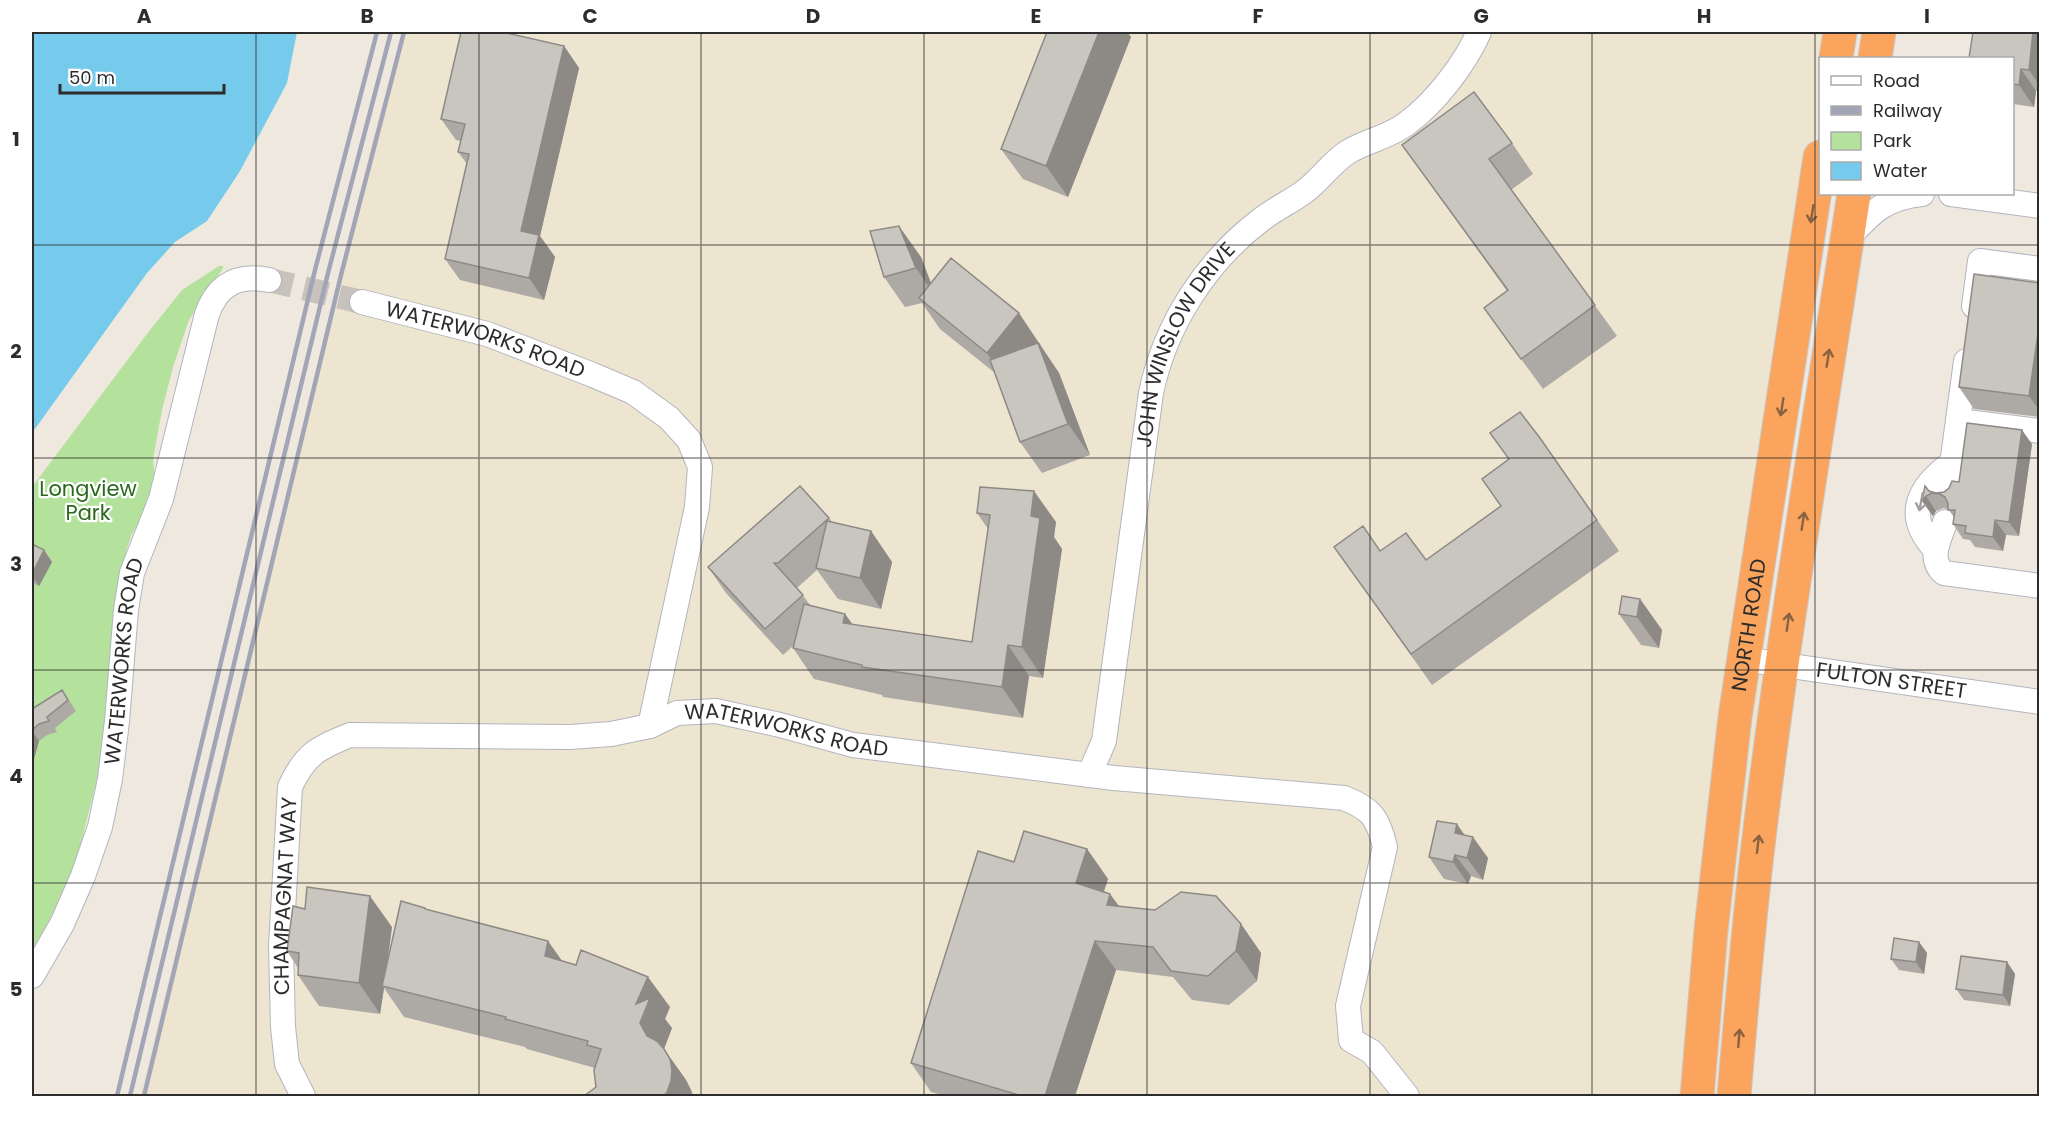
<svg xmlns="http://www.w3.org/2000/svg" width="2071" height="1128" viewBox="0 0 2071 1128" font-family="Poppins,sans-serif">
  <style>
    .education { fill: #eee5d0 }
    .green { fill: #b4e29d }
    .water { fill: #76cbec }
    .lines { fill: none; stroke-linecap: round; stroke-linejoin: round }
    .minor-tunnel { stroke: #c7c2bb; stroke-width: 24; stroke-dasharray: 24 12; stroke-linecap: butt }
    .minor-casing { stroke: #b3b5bf; stroke-width: 26 }
    .highway-casing { stroke: #c8c8c8; stroke-width: 35 }
    .minor { stroke: #fff; stroke-width: 24 }
    .highway { stroke: #fba45d; stroke-width: 33 }
    .rail { stroke: #a2a5b6; stroke-width: 4.5 }
    .wall { fill: #ada9a4 }
    .shaded-wall { fill: #8d8a86 }
    .building { fill: #c9c5bf; stroke: #8d8a86; stroke-width: 1.5 }
    .oneway { stroke: #896242 }
    .oneway2 { stroke: #a0a0a0 }
    .grid { fill: none; stroke: #2c2c2c; stroke-width: 1.5; stroke-opacity: 0.55 }
    .labels { text-anchor: middle; stroke-width: 4.5; stroke-linejoin: round; paint-order: stroke }
    .street-label { font-size: 21px; fill: #2c2c2c; stroke: #fff }
    .park-label { font-size: 21px; fill: #2b691d; stroke: #fff }
    .neatline { fill: none; stroke: #2c2c2c; stroke-width: 2 }
    .grid-label { font-size: 20px; text-anchor: middle; font-weight: bold; fill: #2c2c2c }
  </style>
  <rect width="100%" height="100%" fill="#eee8df"/>
  <path class="education" d="M403 32H1840L1820 58V159L1744 664 1783 670 1735 1096H140L333 300 374 134Z"/>
  <path class="green" d="M219 266H223V268L189 320 173 367 162 410 153 459 156 492 131 536 126 551 113 715 74 871 32 954V487L147 334 182 290Z"/>
  <path class="water" d="M32 32H297L287 83 240 171 207 221 175 242 147 273 32 433Z"/>
  <g class="lines">
    <path class="minor-tunnel" d="M269 280 362 302"/>
    <defs>
      <g id="minor">
        <path d="M1951 194 2040 206"/>
        <path d="M1847 239C1872 212 1884 198 1922 194"/>
        <path id="s1" d="M362 302 487 334 593 375 633 392 669 418 689 440 700 467 697 507 650 726"/>
        <path d="M1974 306 1980 261 2040 269"/>
        <path d="M1958 421 2040 431"/>
        <path d="M1948 494 1966 361"/>
        <path d="M1945 522C1940 539 1927 559 1944 573L2040 586"/>
        <path d="M1935 549C1903 515 1919 486 1953 462"/>
        <path id="s2" d="M1743 659 2040 702"/>
        <path id="s3" d="M1089 775 1104 741 1151 393C1165 325 1206 261 1262 219 1275 209 1290 202 1304 192 1320 180 1332 162 1348 152 1366 141 1389 137 1406 124 1435 103 1465 64 1479 32"/>
        <path id="s4" d="M32 976 62 924 83 876 100 827 110 779 117 721 126 610 132 573 161 499 207 314C218 284 238 274 269 280"/>
        <path id="s5" d="M303 1096 287 1064 283 1027 281 946 290 787C305 754 318 748 350 735L570 737 611 734 650 726 677 713 716 711 780 725 853 745 1114 778 1344 798C1372 809 1378 818 1385 847L1348 1006 1351 1040 1372 1052 1407 1096"/>
      </g>
      <g id="highway">
        <path d="M1836 58 1840 32"/>
        <path d="M1875 58 1879 32"/>
        <path id="s6" d="M1697 1096 1711 930 1735 717 1820 157"/>
        <path d="M1734 1096C1741 1013 1748 929 1758 846 1784 628 1821 411 1854 194"/>
      </g>
    </defs>
    <use href="#minor" class="minor-casing"/>
    <use href="#highway" class="highway-casing"/>
    <use href="#minor" class="minor"/>
    <use href="#highway" class="highway"/>
    <path class="rail" d="M117 1096 315 270 377 32
      M130 1096 328 273 391 32
      M144 1096 341 275 404 32"/>
  </g>
  <path class="wall" d="M1047 32H1127L1131 37 1068 197 1023 179 1001 149Z
    M2040 32V91H2036L2034 107 2013 104V58Z
    M564 46 579 68 540 236 555 257 544 300 460 280 445 259 467 164 458 152 461 141 456 140 441 119Z
    M1512 143 1533 174 1511 190 1617 336 1543 389 1484 308 1507 291 1402 145Z
    M921 257 931 283 1041 344 1040 345 1059 373 1090 455 1042 473 1020 442 995 373 940 329 922 303 905 307 884 277Z
    M2040 283V417L1974 409 1959 387Z
    M1540 438 1619 551 1432 685 1334 547 1380 551 1426 560 1501 506Z
    M2032 444 2019 536 2006 535 2003 551 1975 547 1970 540 1963 539 1953 524 1954 517 1948 509 1943 508 1936 511 1933 516 1922 501 1929 491 1936 493 1944 492 1959 482Z
    M977 513 1056 522 1054 537 1062 549 1043 678 1029 676 1023 718 883 697 882 695 814 679 793 648V646L783 655 726 593 708 567 829 518 832 522 871 531 892 562 881 609 838 599 817 570 797 588 811 606 845 614 853 625 972 642 988 529Z
    M32 544 44 550 52 562 39 586 32 583Z
    M1640 599 1662 630 1659 648 1641 645 1619 614Z
    M62 690 76 711 55 728 57 732 47 735 39 741 32 766V709Z
    M1465 835 1488 858 1483 880 1471 876 1468 884 1444 879 1429 857Z
    M1087 849 1108 879 1104 891 1110 894 1119 906 1241 924 1261 953 1257 981 1229 1005 1192 1000 1173 977 1116 970 1075 1096H946L931 1092 911 1063 1014 862Z
    M425 908 427 910 563 961 670 1007 665 1019 672 1028 664 1049 686 1080 691 1090 693 1096H584L596 1087 595 1068 527 1049 525 1047 404 1017 384 988 380 1014 319 1006 298 975V968L287 951 392 927 386 971Z
    M1919 942 1927 953 1924 974 1899 970 1891 959Z
    M2007 962 2015 974 2010 1006 1964 1000 1956 989Z"/>
  <path class="shaded-wall" d="M1099 32H1127L1131 37 1068 197 1046 166Z
    M2033 32H2040V86L2029 70Z
    M564 46 579 68 540 236 555 257 544 300 529 278 521 231Z
    M2021 69 2036 91 2034 107 2019 85Z
    M899 226 921 257 937 299 916 268Z
    M1019 313 1059 373 1090 455 1068 424 1008 384 987 353Z
    M2040 320V411L2029 396Z
    M2022 430 2032 444 2019 536 2009 522Z
    M1034 491 1056 522 1054 537 1062 549 1043 678 1022 647 1031 516Z
    M1926 496 1936 511 1933 516 1922 501Z
    M1995 520 2006 535 2003 551 1993 537Z
    M871 531 892 562 881 609 860 578Z
    M44 550 52 562 39 586 32 576V574Z
    M1640 599 1662 630 1659 648 1637 617Z
    M845 614 867 645 843 623Z
    M1008 645 1029 676 1023 718 1002 687Z
    M32 731 39 741 32 766Z
    M1457 824 1471 844 1473 837 1488 858 1483 880 1467 858 1455 833Z
    M1087 849 1108 879 1097 912 1076 883Z
    M1455 855 1471 876 1468 884 1453 862Z
    M1110 894 1131 923 1107 905Z
    M370 896 392 927 384 987 382 986 384 988 380 1014 359 983Z
    M1241 924 1261 953 1257 981 1236 951Z
    M548 941 570 972 545 956Z
    M1095 941 1116 970 1075 1096H1045Z
    M1919 942 1927 953 1924 974 1916 962Z
    M2007 962 2015 974 2010 1006 2003 995Z
    M648 977 670 1007 665 1019 672 1028 662 1054 647 1036 640 1023 636 1004Z
    M664 1049 686 1080 691 1090 693 1096H664Z"/>
  <path class="building" d="M461 32H502L564 46 521 231 539 235 529 278 445 259 469 154 458 152 465 124 441 119Z
    M1047 32H1099L1046 166 1001 149Z
    M1973 32H2033L2029 70 2021 69 2019 85 2013 84V58H1969Z
    M1474 92 1512 143 1489 159 1595 305 1521 359 1484 308 1508 290 1402 145Z
    M899 226 916 268 884 277 870 231Z
    M951 258 1019 313 987 353 919 298Z
    M1974 274 2040 283V320L2029 396 1959 387Z
    M1038 343 1068 424 1020 442 990 360Z
    M1520 412 1540 438 1597 520 1411 654 1334 547 1363 526 1380 551 1406 533 1426 560 1501 506 1482 479 1509 459 1490 433Z
    M1967 423 2022 430 2009 522 1995 520 1993 537 1965 533 1966 526 1953 524 1955 510H1948V504L1945 497 1940 494 1932 493 1926 496 1922 501 1925 486 1929 491 1936 493 1944 492 1949 488 1952 481 1959 482Z
    M800 486 829 518 778 563H774L803 595 765 629 708 567Z
    M980 487 1034 491 1031 516 1040 518 1022 647 1008 645 1002 687 862 667V665L793 648 804 604 845 614 843 623 972 642 990 515 977 513Z
    M827 521 871 531 860 578 816 568Z
    M32 544 44 550 32 574Z
    M1622 596 1640 599 1637 617 1619 614Z
    M62 690 68 700 47 717 49 721 39 724 32 730V709Z
    M1437 821 1457 824 1455 833 1473 837 1467 858 1455 855 1453 862 1429 857Z
    M1024 831 1087 849 1076 883 1110 894 1107 905 1155 910 1181 892 1216 896 1241 924 1236 951 1208 976 1171 971 1153 947 1095 941 1045 1096H1022L911 1063 978 851 1014 862Z
    M307 887 370 896 359 983 298 975 299 953 287 951 293 906 305 909Z
    M401 901 425 908V909L548 941 545 956 576 965 581 950 648 977 636 1004 650 998 640 1023 647 1036 657 1041 664 1049 670 1059 672 1070 671 1081 667 1092 664 1096H584L596 1087 594 1070 601 1049 587 1045 588 1041 505 1019 506 1017 382 986Z
    M1894 938 1919 942 1916 962 1891 959Z
    M1961 956 2007 962 2003 995 1956 989Z"/>
  <defs><path id="oneway-shaft" d="M-6 0H5M1.5-3L5.5 0L1.5 3" fill="none" stroke-width="1.6" stroke-linecap="round" stroke-linejoin="round" transform="scale(1.5)"/></defs>
  <g class="oneway">
    <use href="#oneway-shaft" transform="translate(1812 214) rotate(99)"/>
    <use href="#oneway-shaft" transform="translate(1828 358) rotate(-81)"/>
    <use href="#oneway-shaft" transform="translate(1782 407) rotate(99)"/>
    <use href="#oneway-shaft" transform="translate(1803 521) rotate(-81)"/>
    <use href="#oneway-shaft" transform="translate(1788 622) rotate(-82)"/>
    <use href="#oneway-shaft" transform="translate(1758 844) rotate(-83)"/>
    <use href="#oneway-shaft" transform="translate(1739 1038) rotate(-85)"/>
  </g>
  <use class="oneway2" href="#oneway-shaft" transform="translate(1921 502) rotate(101)"/>
  <path class="grid" d="M256 32V1096M479 32V1096M701 32V1096M924 32V1096M1147 32V1096M1370 32V1096M1592 32V1096M1815 32V1096M32 245H2040M32 458H2040M32 670H2040M32 883H2040"/>
  <g class="labels">
    <g class="street-label">
      <text dy="7" stroke="none"><textPath href="#s1" startOffset="129">WATERWORKS ROAD</textPath></text>
      <text dy="7" stroke="none"><textPath href="#s3" startOffset="446">JOHN WINSLOW DRIVE</textPath></text>
      <text dy="7" stroke="none"><textPath href="#s6" startOffset="474">NORTH ROAD</textPath></text>
      <text dy="7" stroke="none"><textPath href="#s4" startOffset="332">WATERWORKS ROAD</textPath></text>
      <text dy="7" stroke="none"><textPath href="#s2" startOffset="150">FULTON STREET</textPath></text>
      <text dy="7" stroke="none"><textPath href="#s5" startOffset="838">WATERWORKS ROAD</textPath></text>
      <text dy="7" stroke="none"><textPath href="#s5" startOffset="204">CHAMPAGNAT WAY</textPath></text>
    </g>
    <g class="park-label">
      <text x="88" y="496">Longview<tspan x="88" dy="24">Park</tspan></text>
    </g>
  </g>
  <rect width="2071" height="1128" fill="none" stroke="#ffffff" stroke-width="66"/>
  <rect x="1819" y="57" width="195" height="138" fill="#ffffff" stroke="#ababab" stroke-width="1.5"/>
  <rect x="1831" y="76" width="30" height="9" fill="#ffffff" stroke="#ababab" stroke-width="1.5"/>
  <text x="1873" y="87" font-size="18" fill="#2c2c2c">Road</text>
  <rect x="1831" y="106" width="30" height="9" fill="#a2a5b6" stroke="#ababab" stroke-width="1.5"/>
  <text x="1873" y="117" font-size="18" fill="#2c2c2c">Railway</text>
  <rect x="1831" y="132" width="30" height="18" fill="#b4e29d" stroke="#ababab" stroke-width="1.5"/>
  <text x="1873" y="147" font-size="18" fill="#2c2c2c">Park</text>
  <rect x="1831" y="162" width="30" height="18" fill="#76cbec" stroke="#ababab" stroke-width="1.5"/>
  <text x="1873" y="177" font-size="18" fill="#2c2c2c">Water</text>
  <path d="M60 84v9h164v-9" fill="none" stroke="#2c2c2c" stroke-width="3"/>
  <text x="69" y="84" font-size="18" fill="#2c2c2c" stroke="#ffffff" stroke-width="4.5" paint-order="stroke">50 m</text>
  <rect x="33" y="33" width="2005" height="1062" class="neatline"/>
  <g class="grid-label">
    <text x="144" y="23">A</text>
    <text x="367" y="23">B</text>
    <text x="590" y="23">C</text>
    <text x="813" y="23">D</text>
    <text x="1036" y="23">E</text>
    <text x="1258" y="23">F</text>
    <text x="1481" y="23">G</text>
    <text x="1704" y="23">H</text>
    <text x="1927" y="23">I</text>
    <text x="16" y="146">1</text>
    <text x="16" y="358">2</text>
    <text x="16" y="571">3</text>
    <text x="16" y="783">4</text>
    <text x="16" y="996">5</text>
  </g>
</svg>
